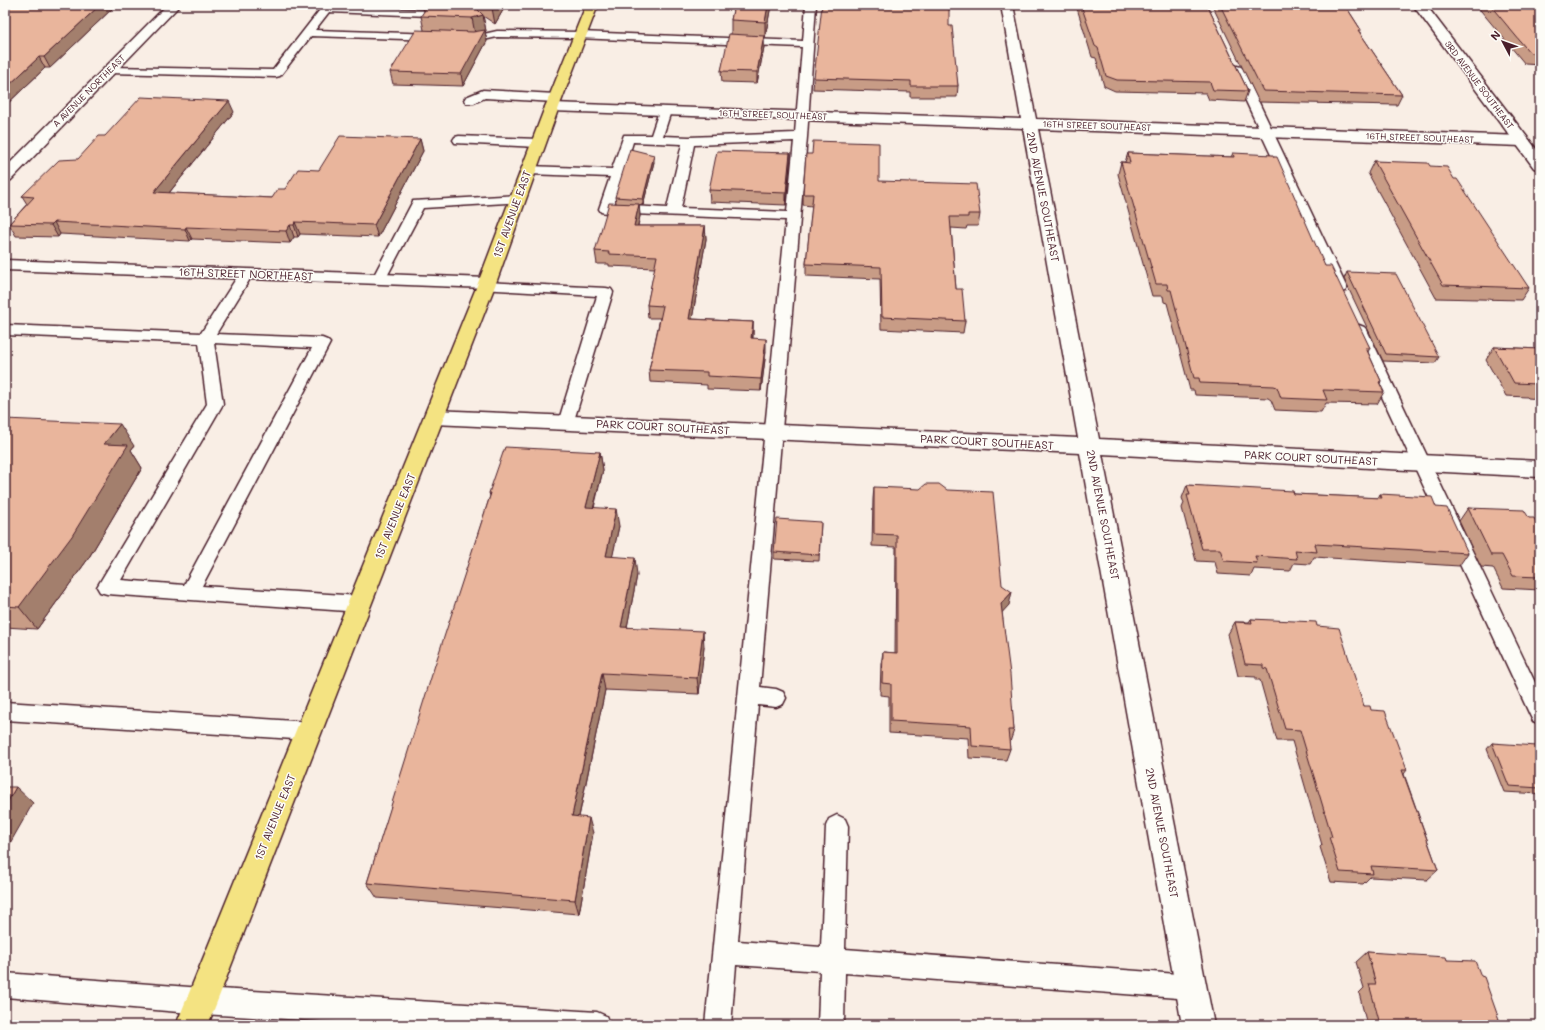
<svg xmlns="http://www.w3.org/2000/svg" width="1545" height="1030" viewBox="0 0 1545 1030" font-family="Mali,sans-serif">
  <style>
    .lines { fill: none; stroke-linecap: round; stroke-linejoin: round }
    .lane-casing { stroke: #4a1f2b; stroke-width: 3 }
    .street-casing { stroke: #4a1f2b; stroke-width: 3 }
    .secondary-casing { stroke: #4a1f2b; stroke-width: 3 }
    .primary-casing { stroke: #4a1f2b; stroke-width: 3 }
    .lane { fill: #fdfcf7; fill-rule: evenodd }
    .street { fill: #fdfcf7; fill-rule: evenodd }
    .secondary { fill: #fdfcf7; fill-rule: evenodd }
    .primary { fill: #f4e382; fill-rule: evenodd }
    .wall { fill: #c89c86; stroke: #4a1f2b }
    .shaded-wall { fill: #a37f6d; stroke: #4a1f2b }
    .building { fill: #e9b59c; stroke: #4a1f2b }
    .labels { text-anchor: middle; stroke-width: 3; stroke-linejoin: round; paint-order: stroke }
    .far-street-label { font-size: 9px; fill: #4a1f2b; stroke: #fdfcf7 }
    .street-label { font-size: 11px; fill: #4a1f2b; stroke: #fdfcf7 }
  </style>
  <rect width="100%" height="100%" fill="#f9eee5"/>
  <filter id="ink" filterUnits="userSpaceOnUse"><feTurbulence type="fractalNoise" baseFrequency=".025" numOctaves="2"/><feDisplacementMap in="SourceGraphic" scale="8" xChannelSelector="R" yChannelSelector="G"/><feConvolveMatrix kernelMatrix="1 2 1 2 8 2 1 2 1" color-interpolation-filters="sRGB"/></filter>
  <g filter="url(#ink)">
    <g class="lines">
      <defs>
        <path id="lane" d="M806 5H816L807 137 760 687 776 689 783 692 786 698 783 704 776 707 758 705 738 941 821 947 826 826 829 819 837 815 845 819 848 826 845 949 1191 975 1200 978 1203 987 1200 996 1191 999 845 973 844 1025H818L820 971 736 965 731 1025H705L786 220 606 213 601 212 599 209 610 177 528 174 523 173 522 170 523 167 528 166 612 169 624 135H651L659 111 661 108H669L671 111 663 136 689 137 795 133 802 47 576 38 497 37 475 42 461 41 456 38 461 35 475 36 497 31 580 32 803 41ZM794 141 787 212 681 208 694 145ZM633 142 682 144 667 208 614 205Z
          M326 6 429 10 434 13 429 16 329 12 315 30 436 34 441 37 436 40 311 36 280 76 276 77 110 73 106 72 104 70 106 68 110 67 273 70 322 7Z
          M1237 66 1241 67 1243 69 1347 288 1345 291 1340 292 1335 291 1333 288 1231 69 1233 67Z
          M483 90 555 94 559 95 561 98 559 101 555 102 485 98 474 103H466L464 100 466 97Z
          M459 136 538 139 542 140 544 143 542 146 538 147 455 143 453 140 455 137Z
          M518 195 523 196 525 199 523 202 423 208 384 282 379 283 374 282 372 279 413 201Z
          M246 270 251 271 253 274 216 334 322 338 327 340 330 343 202 586 360 596 367 599 370 604 367 609 360 612 107 594 100 592 97 587 100 582 207 404 199 343 5 335V325L201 333 241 271ZM214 343 312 348 184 585 121 580 223 404Z
          M485 282 606 288 611 289 613 292 572 427 566 429 560 427 558 423 597 296 480 289 478 286 480 283Z
          M1359 325 1364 327 1367 330 1540 693V724L1533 721 1530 715 1351 330 1354 327Z
          M5 702 309 722 316 724 320 731 316 738 309 740 5 720Z
          M5 973 202 988 597 1012 606 1016 610 1025H389L202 1014 5 997Z"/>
        <path id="street" d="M167 5H180L11 180 5 182V168Z
          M1001 5H1013L1036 119 1522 136 1527 138 1530 141 1527 144 1522 146 1038 129 1099 439 1540 461V477L1102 454 1214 1025H1182L1080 453 434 424 427 422 424 417 427 412 434 410 1078 438 1023 128 552 111 547 110 545 107 547 104 552 103 1021 119Z"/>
        <path id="secondary" d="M1413 5H1426L1540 154V170L1534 168Z
          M5 260 487 278 493 279 496 283 493 287 487 288 5 270Z"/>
        <path id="primary" d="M586 5H598L559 107 496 283 208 1025H176L478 283 545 107Z"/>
      </defs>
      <use href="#lane" class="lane-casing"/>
      <use href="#street" class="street-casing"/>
      <use href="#secondary" class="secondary-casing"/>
      <use href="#primary" class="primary-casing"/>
      <use href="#lane" class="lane"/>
      <use href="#street" class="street"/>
      <use href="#secondary" class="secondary"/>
      <use href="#primary" class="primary"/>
    </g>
    <path class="wall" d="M5 5H116L50 68H45L5 106Z
      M388 5H506L495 24 483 16 486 31 485 32 487 41 463 86 393 84 390 72 424 30 421 16 424 12 423 7 388 6Z
      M734 5H771L765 38H764V47L757 83 722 82 721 71 731 34V20Z
      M1076 5H1207L1248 91 1244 102 1209 100 1206 93 1115 91 1104 86 1096 58 1092 57Z
      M1212 5H1345L1361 30 1360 33 1402 95 1397 105 1259 102Z
      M1476 5H1540V65L1525 64Z
      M949 26 958 86 957 97H910V92L813 89 814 78Z
      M234 112 169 193 272 198 285 189 319 170 420 139 423 151 378 237 300 234 298 237H294L290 243 192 239 190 241 60 234 58 237 16 236 9 224 27 204 22 196 78 159 105 136Z
      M790 153V165L786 205 710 202 709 190Z
      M1128 153 1231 157 1233 153 1325 266 1370 348 1368 352 1381 381 1380 384 1384 392 1377 404 1326 403 1321 412 1275 410 1271 400 1268 398 1195 395 1194 390H1190L1167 303 1164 302 1163 296H1152L1118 174 1121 162H1125Z
      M1374 161 1430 166 1529 288 1521 300 1436 298 1368 173Z
      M654 162 643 205H639L640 216 638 226H705L706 239 692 319 753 322V338L766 351 761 391 707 389V385L650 382 649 370 660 318H648L647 305 655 268 609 266V264H597L595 251 616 203 615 197Z
      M879 181 980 214 978 226H967L966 229 951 228 956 289 965 321 963 333 881 329 880 279 806 276V264L812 206 803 205V194Z
      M1347 272 1439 357 1435 363 1383 361 1344 279Z
      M1494 347 1540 349V399L1528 398 1527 397 1506 396 1486 360Z
      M5 419 134 446 131 450 142 468 88 559 37 629 5 627Z
      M600 452 603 470 594 508 619 526 612 557 637 575 627 627 704 647 699 694 605 690 579 817 593 833 579 914 377 898 367 883 490 496 489 493Z
      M1187 485 1294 494 1378 498 1380 494 1436 507 1468 553 1459 566 1314 557 1310 564 1294 563 1290 571 1254 569 1251 576 1218 574 1215 562 1196 561 1182 508 1184 503 1182 498Z
      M874 487 1002 585 1009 605 1002 612 1014 730 1010 742H1009L1010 749 1006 760 969 758 968 738 889 733V696L880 695 881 664 883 652 895 653 896 547 872 546 873 499Z
      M1468 508 1529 518 1540 530V590L1503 588 1493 568 1481 567 1459 521Z
      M821 522 819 561 774 559V552Z
      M1251 619 1317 626 1364 706 1371 710 1407 770 1404 774 1438 870 1427 880 1370 877 1363 884 1331 882 1320 847 1322 845 1292 741H1277L1260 680H1256V677L1238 676 1228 634 1235 622H1249Z
      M1492 743 1540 752V794L1504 792 1487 749Z
      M1540 942V950L1537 944Z
      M1367 952 1447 960 1481 976 1501 1025H1367L1359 993 1364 988 1356 962Z"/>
    <path class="shaded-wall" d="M100 5H116L50 68 44 57Z
      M494 5H506L495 24 492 8Z
      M768 5H771L765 38V22Z
      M483 15 486 31 485 32 487 41 463 86 461 74 475 34 472 18Z
      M764 36V47L757 83V72Z
      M39 57 45 68 5 106V89Z
      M229 101 234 112 160 204 154 192Z
      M420 139 423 151 378 237 374 225Z
      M790 153V165L786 205V193Z
      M654 155V162L643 205V199Z
      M639 204 640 216 635 238 634 226Z
      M54 222 60 234 58 237 51 225Z
      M295 222 300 234 298 237 294 225Z
      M290 225 294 237 290 243 286 231Z
      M705 226 706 239 690 331 689 319Z
      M186 227 192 239 190 241 185 229Z
      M753 322V334L751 351V338Z
      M766 339V351L761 391V379Z
      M120 424 134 446 131 450 142 468 88 559 37 629 19 607 104 444Z
      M600 452 603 470 589 525 586 507Z
      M616 509 619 526 609 573 606 556Z
      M635 558 637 575 624 643 621 627Z
      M1012 592 1009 605 998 617 1001 604Z
      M703 631 704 647 699 694 697 678Z
      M602 673 605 690 576 831 572 816Z
      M16 787 33 803 5 852V806Z
      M589 818 593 833 579 914 575 900Z"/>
    <path class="building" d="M5 5H100L44 57H39L5 89Z
      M428 5H468L475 7 483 15 472 18 421 16Z
      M488 5H494L492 8Z
      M734 5H768L765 22 731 20Z
      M822 5H949V26H952L958 86H911V81L814 78Z
      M1081 5H1207L1248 91 1213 90 1210 82 1117 80 1106 76 1098 48 1095 46Z
      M1220 5H1345L1361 30H1358L1402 95 1263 91Z
      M1490 5H1540V53H1530Z
      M416 30 473 32 485 30 461 74 390 72Z
      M729 34 764 36 757 72 721 71Z
      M141 97 229 101 154 192 272 198 278 189H285L298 169 319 170 340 136 420 139 374 225 295 222 294 225H290L286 231 186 227 185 229 54 222 51 225 9 224 34 197 22 196 59 160 78 159 99 136H105Z
      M813 141 879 143V181L976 184 980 214H968V217H950L956 289H962L965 321 882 317 881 267 806 264 813 194H803L806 154H812Z
      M630 149 654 155 643 199 615 197Z
      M717 151 790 153 786 193 709 190Z
      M1128 153 1234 157 1233 153 1273 155 1274 157H1277L1325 266H1331L1370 348H1366L1381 381 1379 382 1384 392 1323 390 1327 400 1281 398 1277 387 1274 386 1200 383 1199 378H1194L1171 290H1168L1167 284H1156L1121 162 1130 163Z
      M1374 161 1428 163 1430 166 1447 167 1454 179H1457L1529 288 1443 285Z
      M609 203 639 204 634 226H705L689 319 753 322 751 338 766 339 761 379 707 376V372L649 370 663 306 647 305 657 256 608 254 609 252 595 251Z
      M1347 272 1396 274 1439 357 1386 354Z
      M1494 347 1540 349V386H1537L1536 384 1514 383Z
      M5 419 120 424 104 444 128 445 72 536 19 607 5 606Z
      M505 447 600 452 586 507 616 509 606 556 635 558 621 627 703 631 697 678 602 673 572 816 589 818 575 900 367 883 435 665 491 493H489Z
      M926 484H939L947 490 993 492 1002 585 1012 592 1001 604 1010 674 1014 730H1008L1010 749 972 746 971 726 891 721V684L882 683 883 652 897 653V535L874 534V487L920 489Z
      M1187 485 1293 491 1294 494 1382 498 1380 494 1432 497 1436 507 1447 508 1468 553 1315 544 1317 552 1295 550 1297 559 1255 556 1257 563 1224 561 1220 549H1202L1187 495H1190Z
      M1468 508 1524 510 1529 518H1534L1540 530V577L1513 576 1502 555H1491Z
      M777 519 821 522 819 555 774 552Z
      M1251 619 1316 622 1317 626 1339 628 1364 706H1370L1371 710 1385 711 1407 770H1402L1438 870 1371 866 1373 874 1340 872 1329 837H1332L1300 730 1285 729 1267 669 1263 668V665L1245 664 1235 622 1252 623Z
      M1492 743 1537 746 1540 752V788L1509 786Z
      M5 787H16L5 806Z
      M1367 952 1446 957 1447 960 1475 961 1481 976 1484 977 1501 1025H1388L1380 1024 1369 984H1376Z"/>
  </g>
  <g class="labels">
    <g class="far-street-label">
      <text transform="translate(1479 85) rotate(53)" y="3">3RD AVENUE SOUTHEAST</text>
      <text transform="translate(89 91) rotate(-45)" y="3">A AVENUE NORTHEAST</text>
      <text transform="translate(773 115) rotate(2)" y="3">16TH STREET SOUTHEAST</text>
      <text transform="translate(1097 126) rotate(2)" y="3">16TH STREET SOUTHEAST</text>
      <text transform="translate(1420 138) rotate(2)" y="3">16TH STREET SOUTHEAST</text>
    </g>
    <g class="street-label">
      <text transform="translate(1043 197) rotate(79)" y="4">2ND AVENUE SOUTHEAST</text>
      <text transform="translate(512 214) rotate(-70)" y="4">1ST AVENUE EAST</text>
      <text transform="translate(246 274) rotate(2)" y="4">16TH STREET NORTHEAST</text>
      <text transform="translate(663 427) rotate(3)" y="4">PARK COURT SOUTHEAST</text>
      <text transform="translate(987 442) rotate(3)" y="4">PARK COURT SOUTHEAST</text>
      <text transform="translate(1311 458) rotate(3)" y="4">PARK COURT SOUTHEAST</text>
      <text transform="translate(1103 515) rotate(79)" y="4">2ND AVENUE SOUTHEAST</text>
      <text transform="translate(395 516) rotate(-68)" y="4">1ST AVENUE EAST</text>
      <text transform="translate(275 817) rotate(-68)" y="4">1ST AVENUE EAST</text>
      <text transform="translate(1162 833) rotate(79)" y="4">2ND AVENUE SOUTHEAST</text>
    </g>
  </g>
  <rect width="1545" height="1030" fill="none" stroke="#fdfcf7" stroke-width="20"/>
  <rect x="10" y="10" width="1525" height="1010" fill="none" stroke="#4a1f2b" stroke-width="1.5" filter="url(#ink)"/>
  <g transform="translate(1503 42) rotate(311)" stroke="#fdfcf7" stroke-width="3" paint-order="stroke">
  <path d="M0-3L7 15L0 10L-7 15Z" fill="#4a1f2b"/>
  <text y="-6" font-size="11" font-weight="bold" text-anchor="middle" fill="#4a1f2b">N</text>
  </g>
</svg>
